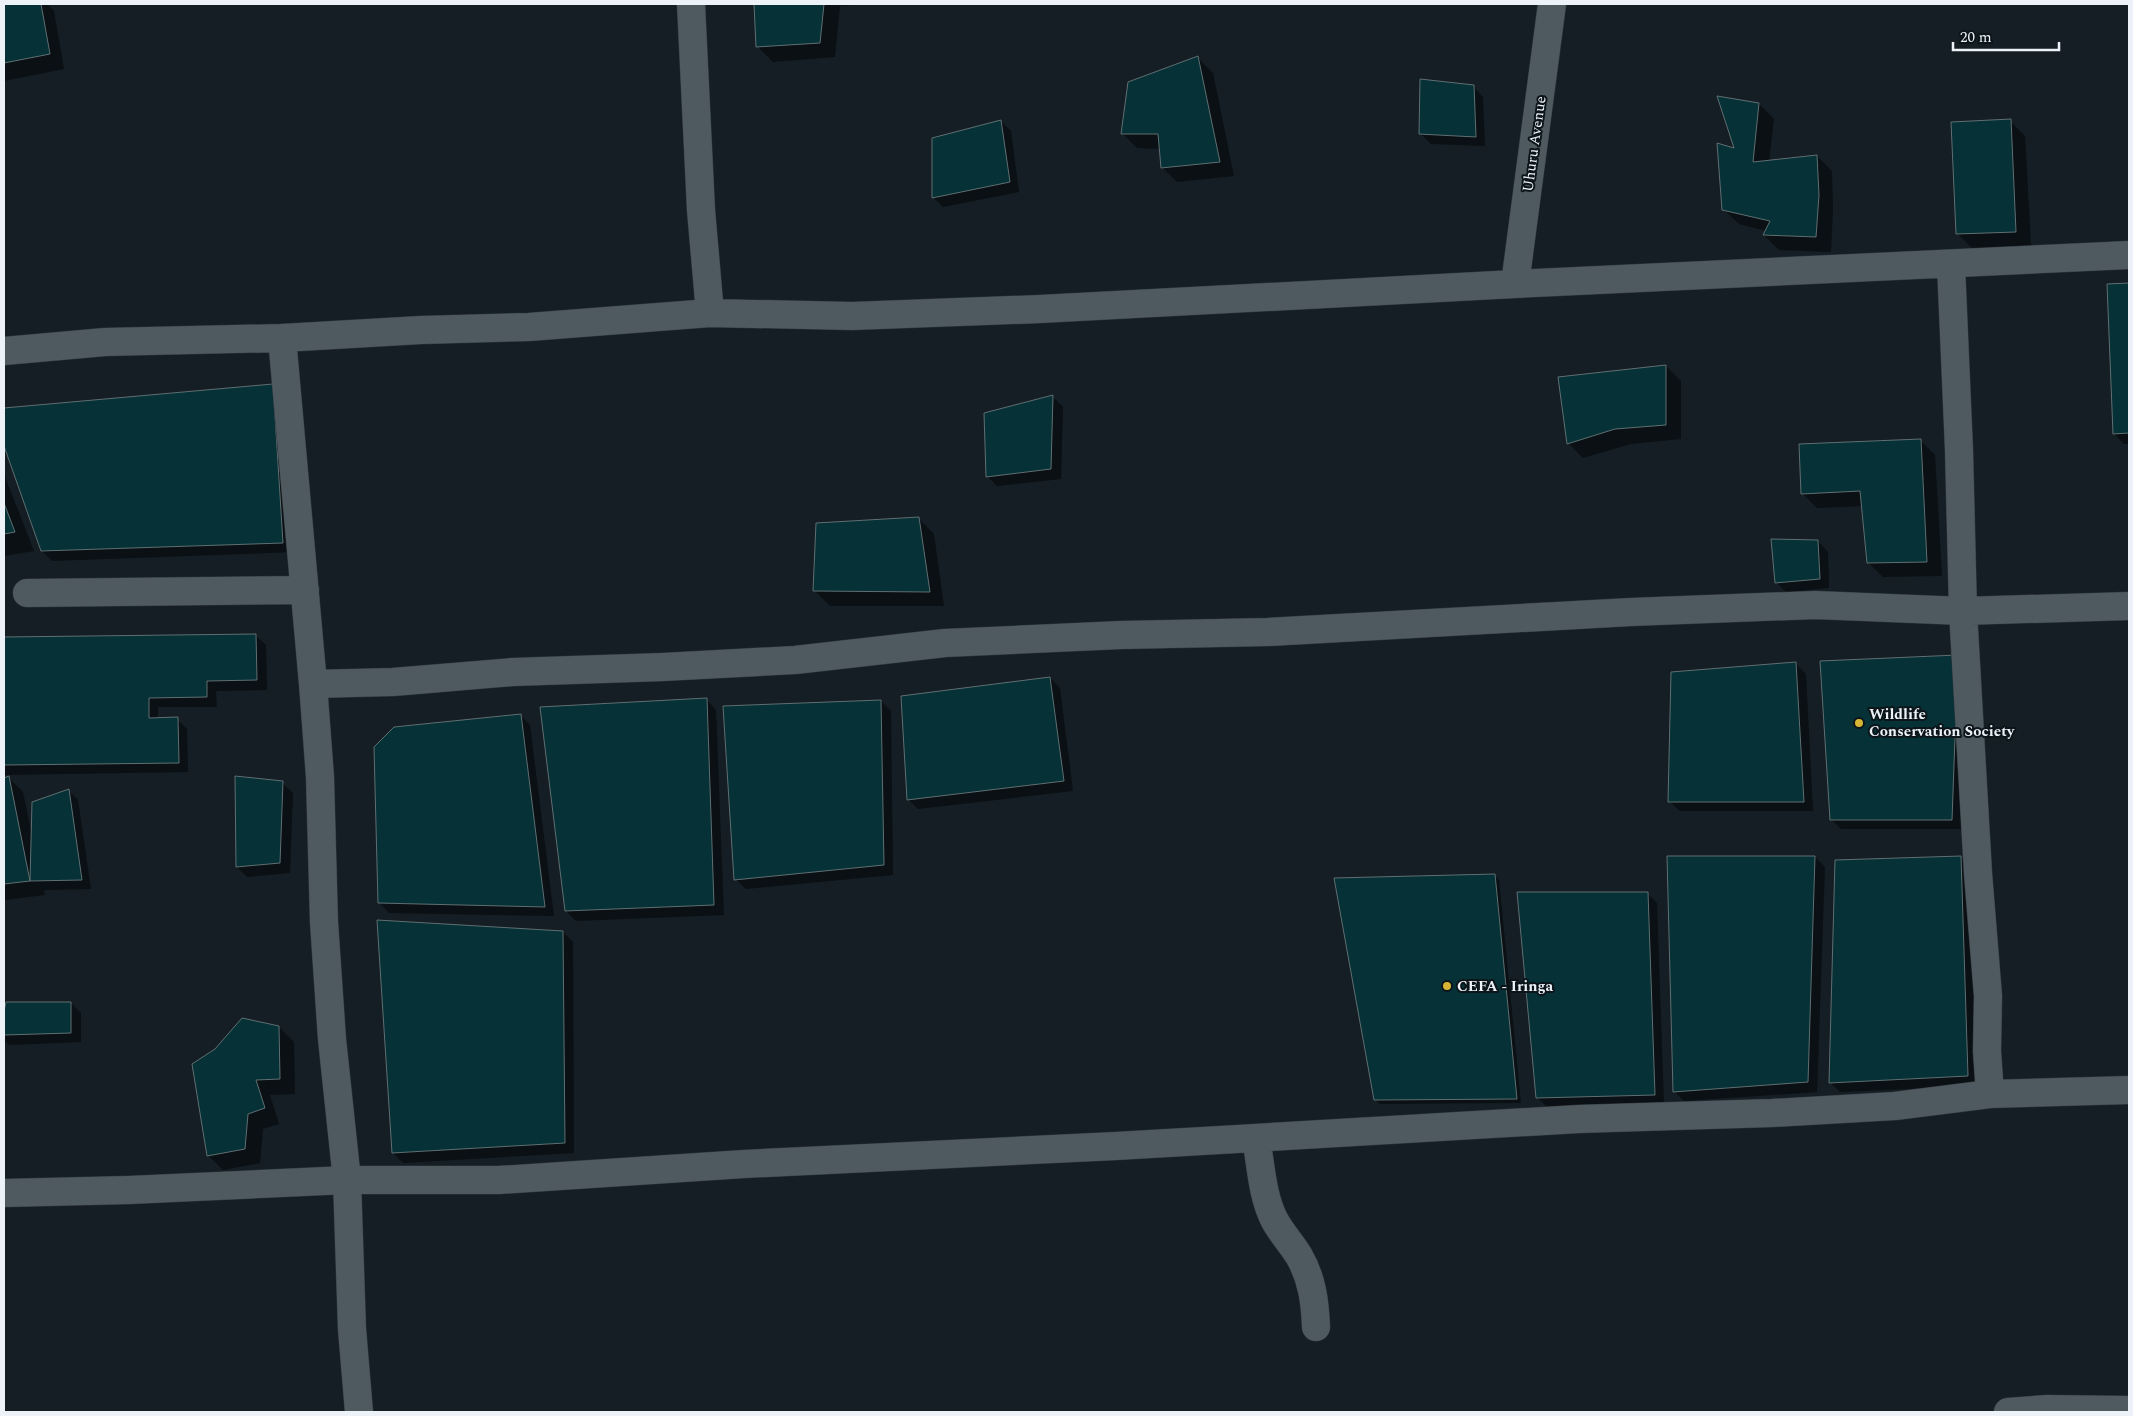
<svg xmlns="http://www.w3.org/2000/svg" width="2133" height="1416" viewBox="0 0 2133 1416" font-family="Spectral,serif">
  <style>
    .shadow { fill: #0007 }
    .building { fill: #053137; stroke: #606f71 }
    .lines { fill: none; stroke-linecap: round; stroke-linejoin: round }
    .minor-casing { stroke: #31373c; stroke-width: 29 }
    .minor { stroke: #4e5960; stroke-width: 28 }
    .poi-dot { fill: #d6b534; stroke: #0b151a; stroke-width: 2 }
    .labels { text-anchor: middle; stroke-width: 4; stroke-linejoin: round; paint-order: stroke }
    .street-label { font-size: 15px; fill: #ecf2f7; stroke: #0b151a }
    .poi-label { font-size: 15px; font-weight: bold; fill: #ecf2f7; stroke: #0b151a; text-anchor: start }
  </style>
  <rect width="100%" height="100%" fill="#141e24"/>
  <path class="shadow" d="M4 4H47L54 11 64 69 4 81Z
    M756 4H863L840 6 835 57 773 62 758 47Z
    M1198 58 1213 73 1234 176 1177 182 1162 167 1161 149 1137 148 1122 133Z
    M1473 86 1483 97 1485 146 1431 144 1421 134Z
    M1759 104 1774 119 1769 162 1817 156 1832 171 1833 211 1831 252 1779 250 1764 235 1766 231 1739 224 1723 209 1736 150Z
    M1001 121 1011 131 1019 192 943 207 933 197Z
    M2010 121 2025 136 2031 246 1973 249 1958 234Z
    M2129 284V444H2124L2114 434 2108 285Z
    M1666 366 1681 381V439L1631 444 1583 458 1568 443Z
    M272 385 293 552 52 561 42 551 4 442V409Z
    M1053 397 1063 407 1061 479 997 486 987 476 985 414Z
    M1920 440 1935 455 1942 576 1883 577 1868 562 1862 506 1817 508 1802 493Z
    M4 474 34 551 4 556Z
    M919 519 934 534 944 606H830L815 591Z
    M1818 541 1828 552 1829 588 1786 592 1776 582Z
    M255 635 266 645 267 690 216 691 217 707H158V719H177L187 729 188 772 4 775V638Z
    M1796 664 1806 674 1813 811H1680L1669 801Z
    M1967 666 1962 829H1841L1831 819Z
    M1050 678 1060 688 1073 791 918 809 908 799Z
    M706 699 716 710 724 915 576 921 566 911Z
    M881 701 891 711 893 875 746 889 736 879Z
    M520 715 530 725 554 916 389 913 379 902Z
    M8 777 23 792 31 831 68 790 78 800 91 889 44 890 45 895 4 900V779Z
    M282 783 293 793 290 873 247 877 237 867Z
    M1815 857 1825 867 1817 1092 1684 1101 1674 1091Z
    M1960 857 1970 867 1977 1086 1840 1092 1830 1082Z
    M1494 875 1499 880 1521 1103 1380 1104 1376 1100Z
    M1647 893 1657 903 1664 1104 1547 1107 1537 1097Z
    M563 932 573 942 574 1153 403 1163 393 1153Z
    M7 1003H71L81 1013V1042L9 1045 4 1040V1017Z
    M279 1027 294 1042 295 1094 270 1095 279 1124 263 1129 260 1163 223 1170 208 1155Z"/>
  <path class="building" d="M4 4H41L50 54 4 63Z
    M754 4H824L820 43 756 47Z
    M1198 56 1220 162 1161 168 1158 134H1121L1128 82Z
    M1420 79 1474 85 1476 137 1419 134Z
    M1717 96 1759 103 1753 162 1817 155 1819 195 1816 237 1763 235 1770 221 1722 210 1717 143 1734 148Z
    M2011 119 2016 232 1956 234 1951 122Z
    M1001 120 1010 182 932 198V138Z
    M2129 283V433L2113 434 2107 284Z
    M1666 365V425L1615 429 1567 444 1558 377Z
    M273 384 283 543 41 551 4 446V408Z
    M1053 395 1051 469 986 477 984 413Z
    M1921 439 1927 562 1867 563 1860 491 1801 494 1799 444Z
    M4 503 15 532 4 534Z
    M919 517 930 592 813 591 816 523Z
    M1771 539 1818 540 1820 579 1775 583Z
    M256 634 257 680 207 681V697L149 698V718L178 717 179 763 4 765V637Z
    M1958 655 1952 820H1830L1820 661Z
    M1796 662 1804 802H1668L1671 672Z
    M1050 677 1064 781 907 800 901 696Z
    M707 698 714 905 565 911 540 707Z
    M881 700 884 865 734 880 723 706Z
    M521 714 545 907 378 903 374 747 394 727Z
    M9 776 30 881 4 884V778Z
    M235 776 283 781 280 863 236 867Z
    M69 789 82 880 30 881 32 802Z
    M1667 856H1815L1808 1082 1673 1092Z
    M1961 856 1968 1076 1829 1083 1835 860Z
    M1495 874 1517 1099 1374 1100 1334 878Z
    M1517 892H1648L1655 1095 1536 1098Z
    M377 920 563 931 565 1143 392 1153Z
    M6 1002H71V1033L4 1035V1011Z
    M242 1018 279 1026 280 1079 256 1080 265 1108 248 1114 245 1149 207 1156 192 1064 215 1049Z"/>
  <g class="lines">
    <defs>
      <path id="minor" d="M691 4 701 210 710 313
        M1951 265 1959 450 1963 611 1978 873 1988 996 1987 1051 1990 1094
        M1515 284 1552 4
        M282 338 313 684 320 777 324 922 332 1039 347 1180 352 1329 359 1412
        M4 351 105 342 282 338 421 330 529 327 710 313 852 316 1040 309 1515 284 2129 255
        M27 593 305 590
        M313 684 393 682 513 672 663 667 795 660 945 643 1121 635 1268 632 1631 612 1815 605 1963 611 2129 606
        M1256 1138C1261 1165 1262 1197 1275 1221 1282 1234 1292 1244 1299 1256 1312 1278 1315 1302 1316 1327
        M4 1193 129 1190 347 1180H499L744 1164 1116 1146 1579 1119 1772 1113 1895 1106 1990 1094 2129 1090
        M2008 1412 2047 1409 2129 1410"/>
    </defs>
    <use href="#minor" class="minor-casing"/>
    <use href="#minor" class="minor"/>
  </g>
  <g class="poi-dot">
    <circle cx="1859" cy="723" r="5"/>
    <circle cx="1447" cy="986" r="5"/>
  </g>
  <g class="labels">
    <g class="street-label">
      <text transform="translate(1534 144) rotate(-82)" y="5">Uhuru Avenue</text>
    </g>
    <g class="poi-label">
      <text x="1869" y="719">Wildlife<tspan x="1869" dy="17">Conservation Society</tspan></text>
      <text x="1457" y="991">CEFA - Iringa</text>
    </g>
  </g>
  <rect width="2133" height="1416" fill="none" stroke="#ecf2f7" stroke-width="10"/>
  <path d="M1953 42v8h106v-8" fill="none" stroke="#ecf2f7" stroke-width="2.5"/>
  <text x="1960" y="42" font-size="15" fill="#ecf2f7" stroke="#0b151a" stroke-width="4" paint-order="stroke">20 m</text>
</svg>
